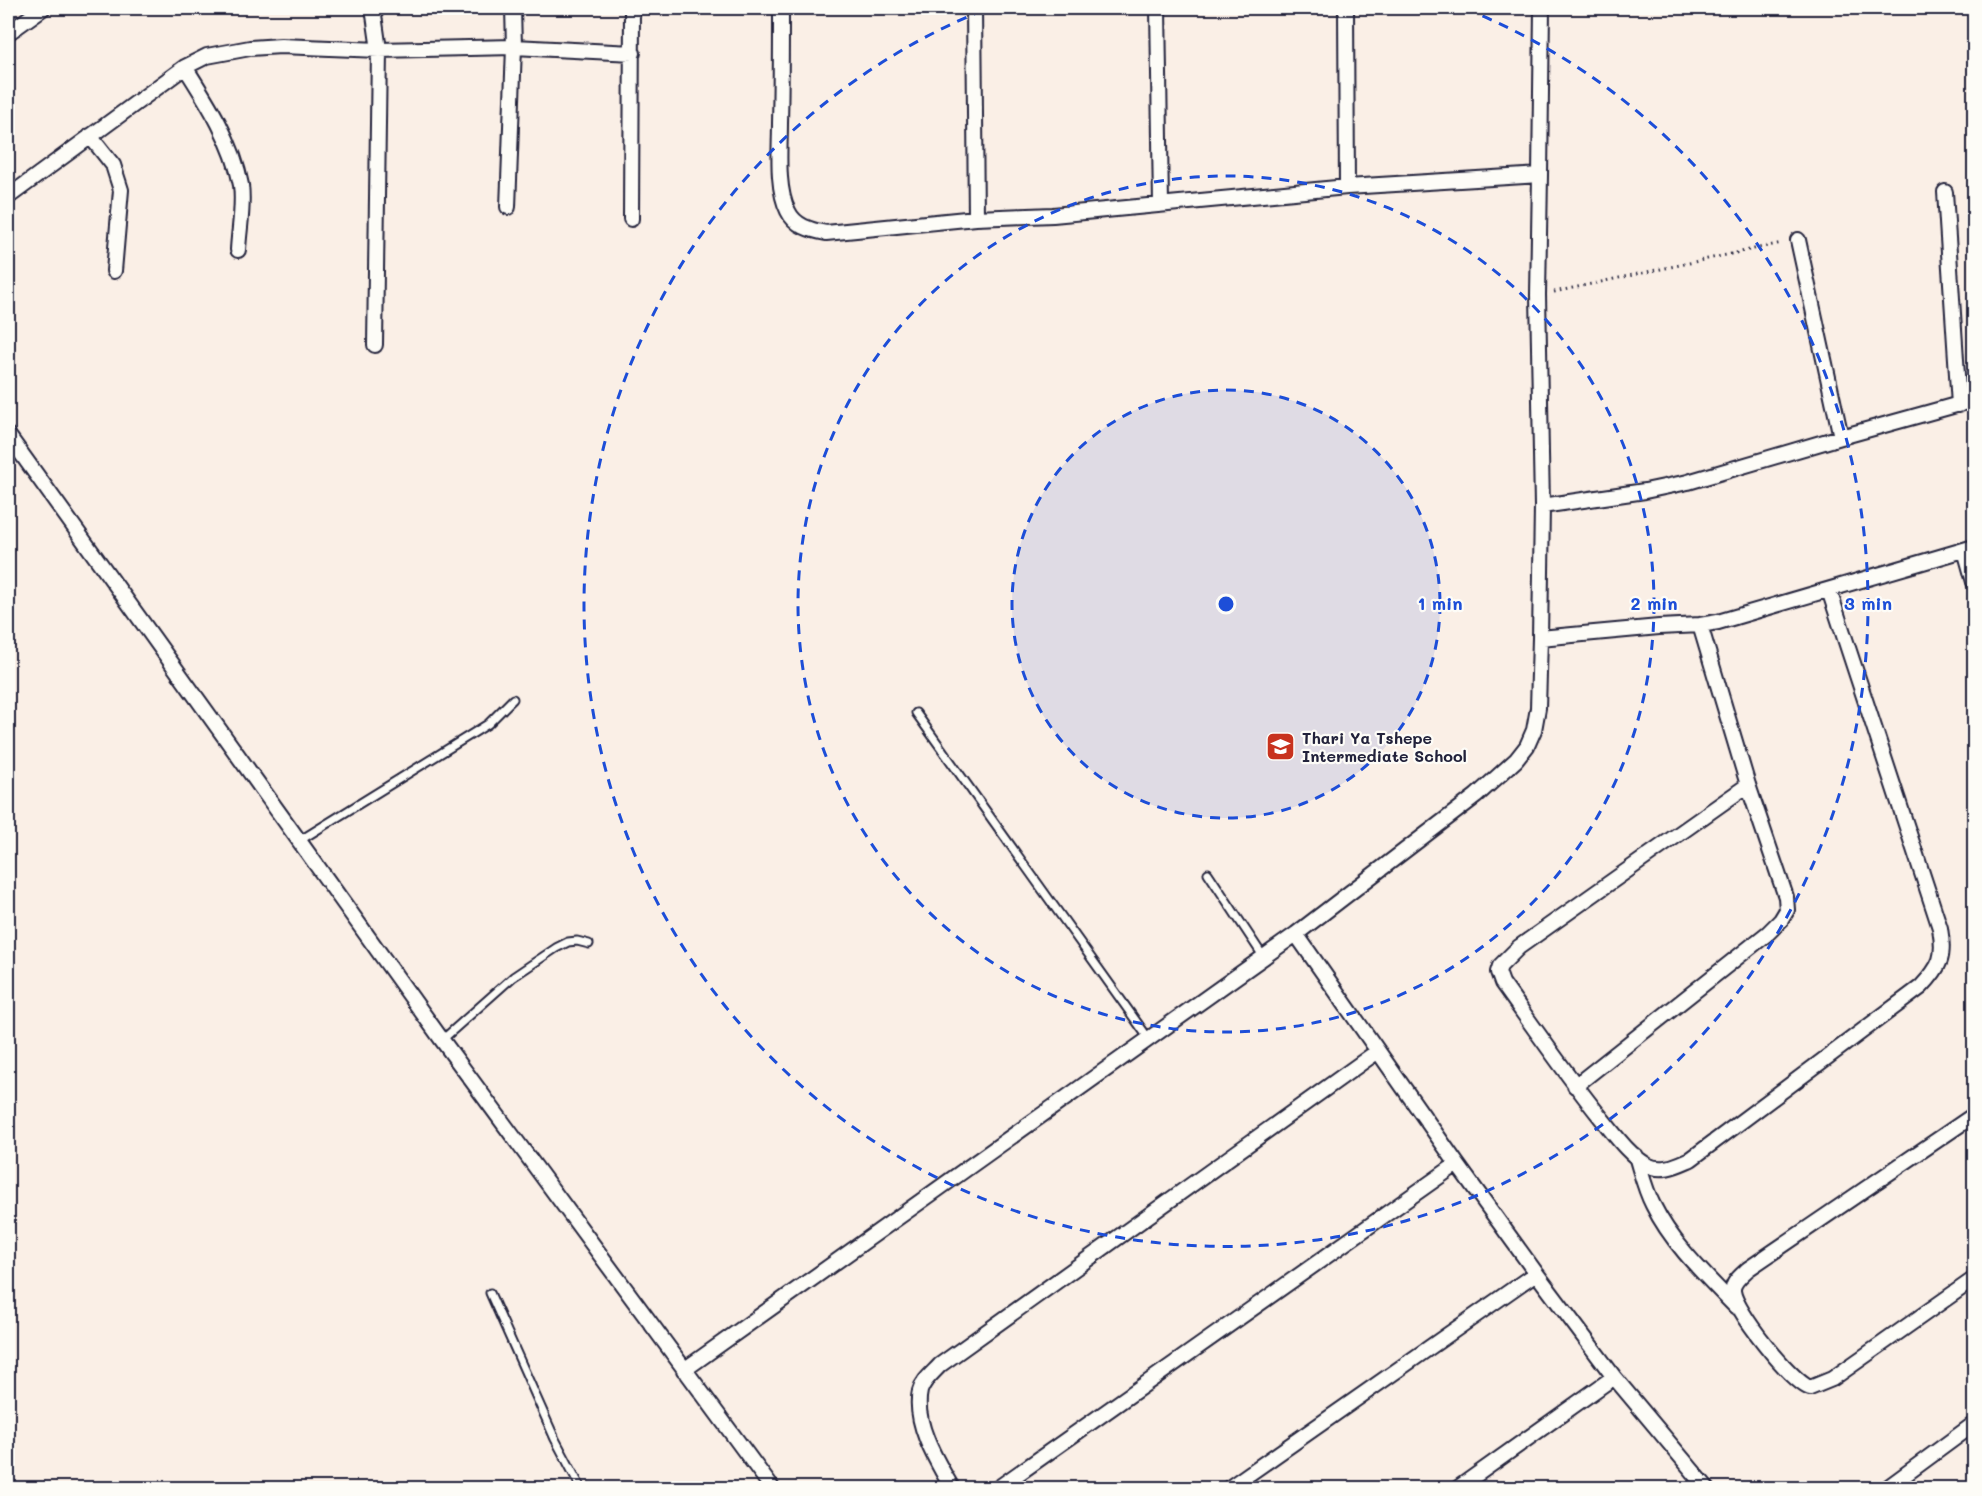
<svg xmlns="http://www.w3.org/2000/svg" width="1982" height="1496" viewBox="0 0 1982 1496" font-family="Mali,sans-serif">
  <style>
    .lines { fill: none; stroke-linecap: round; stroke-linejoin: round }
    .lane-casing { stroke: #22223b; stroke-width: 11 }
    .street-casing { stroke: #22223b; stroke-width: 18 }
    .path { stroke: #22223b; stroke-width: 3; stroke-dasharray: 1.5 4.5; stroke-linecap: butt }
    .lane { stroke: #fdfcf7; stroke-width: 7 }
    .street { stroke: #fdfcf7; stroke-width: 14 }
    .ring { fill: none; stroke: #1d4ed8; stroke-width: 3; stroke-dasharray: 10 8 }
    .labels { text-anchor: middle; stroke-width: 4.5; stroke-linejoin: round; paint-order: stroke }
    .poi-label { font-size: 16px; font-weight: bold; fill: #22223b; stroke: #fdfcf7; text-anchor: start }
    .centre { fill: #1d4ed8; stroke: #fdfcf7; stroke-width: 3 }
    .ring-label { font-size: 18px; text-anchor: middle; font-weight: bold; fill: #1d4ed8; stroke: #fdfcf7; stroke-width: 4.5; stroke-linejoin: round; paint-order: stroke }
  </style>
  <rect width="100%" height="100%" fill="#faefe6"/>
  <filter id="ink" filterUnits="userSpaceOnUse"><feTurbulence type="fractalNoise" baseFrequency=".0167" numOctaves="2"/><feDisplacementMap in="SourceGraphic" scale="12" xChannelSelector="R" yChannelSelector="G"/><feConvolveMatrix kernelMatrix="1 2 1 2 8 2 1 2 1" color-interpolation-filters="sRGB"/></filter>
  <g filter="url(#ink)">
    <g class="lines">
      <defs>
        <path id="lane" d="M916 713 1149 1039
          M299 841 488 724 513 699
          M1208 873 1263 956
          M442 1040 513 977 556 948 568 942 577 941 589 944
          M490 1293 555 1439 581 1488"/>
        <path id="street" d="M373 8 379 50 375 345
          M781 8C781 46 781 85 780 123 780 148 776 188 788 211 795 226 810 230 826 233L976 218 1053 215 1347 187 1540 175 1542 8
          M974 8 976 218
          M1158 8 1161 205
          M1346 8 1347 187
          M8 33 43 8
          M185 67C208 103 233 142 241 185 244 206 239 229 238 250
          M90 136 113 165 121 190 114 271
          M1945 192 1959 405
          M8 197 185 67 207 56 250 48 281 46 379 50 514 47 633 53
          M508 207 514 47 513 8
          M631 219 632 8
          M1798 240 1841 437
          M8 435 442 1040 772 1488
          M1542 506 1645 491 1688 482 1841 437 1974 400
          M1965 550 1974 582
          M1540 638 1659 627 1700 625 1718 622 1974 547
          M1748 785 1519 947 1500 966 1498 972 1502 983C1535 1029 1567 1076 1602 1119 1615 1135 1629 1155 1647 1165 1662 1173 1677 1165 1691 1159L1921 987C1941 966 1945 957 1940 928L1829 590
          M1296 934 1457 1164 1536 1273 1614 1377 1707 1488
          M1575 1086 1768 933 1781 920 1787 910 1786 897 1748 785 1700 625
          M1974 1115 1748 1269C1742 1275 1732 1282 1733 1291 1735 1311 1791 1381 1810 1388L1832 1379 1974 1279
          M1636 1156C1641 1172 1645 1190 1653 1205 1672 1244 1706 1276 1736 1307
          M684 1370 1296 934 1476 796 1516 760 1527 746 1534 730 1538 708 1540 638 1542 506 1538 295 1540 175
          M952 1488C937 1462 913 1423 920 1391 923 1380 933 1373 940 1365L1378 1051
          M998 1488 1457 1164
          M1229 1488 1536 1273
          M1458 1488 1614 1377
          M1887 1488 1974 1424"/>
      </defs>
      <use href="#lane" class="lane-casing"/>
      <use href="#street" class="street-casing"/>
      <path class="path" d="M1554 292 1782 243"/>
      <use href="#lane" class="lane"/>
      <use href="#street" class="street"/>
    </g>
  </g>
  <circle cx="1226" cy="604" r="214" fill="#1d4ed8" fill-opacity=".12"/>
  <g class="ring">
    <circle cx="1226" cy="604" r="214"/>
    <circle cx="1226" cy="604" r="428"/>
    <path d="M1466 9A642 642 0 1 1 986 9"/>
  </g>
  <defs>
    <symbol id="school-square" viewBox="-11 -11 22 22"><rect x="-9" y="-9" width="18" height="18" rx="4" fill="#c8321e" stroke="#fdfcf7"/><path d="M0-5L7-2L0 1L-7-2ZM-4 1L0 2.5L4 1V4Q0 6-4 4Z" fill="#fff"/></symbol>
  </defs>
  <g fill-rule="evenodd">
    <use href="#school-square" x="1264" y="730" width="33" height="33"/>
  </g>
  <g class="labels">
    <g class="poi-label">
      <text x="1302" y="744">Thari Ya Tshepe<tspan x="1302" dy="18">Intermediate School</tspan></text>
    </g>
  </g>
  <circle cx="1226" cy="604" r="9" class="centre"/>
  <g class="ring-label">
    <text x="1440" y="610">1 min</text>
    <text x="1654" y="610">2 min</text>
    <text x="1868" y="610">3 min</text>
  </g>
  <rect width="1982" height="1496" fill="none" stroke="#fdfcf7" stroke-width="30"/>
  <rect x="15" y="15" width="1952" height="1466" fill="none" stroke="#22223b" stroke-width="2" filter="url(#ink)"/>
</svg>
